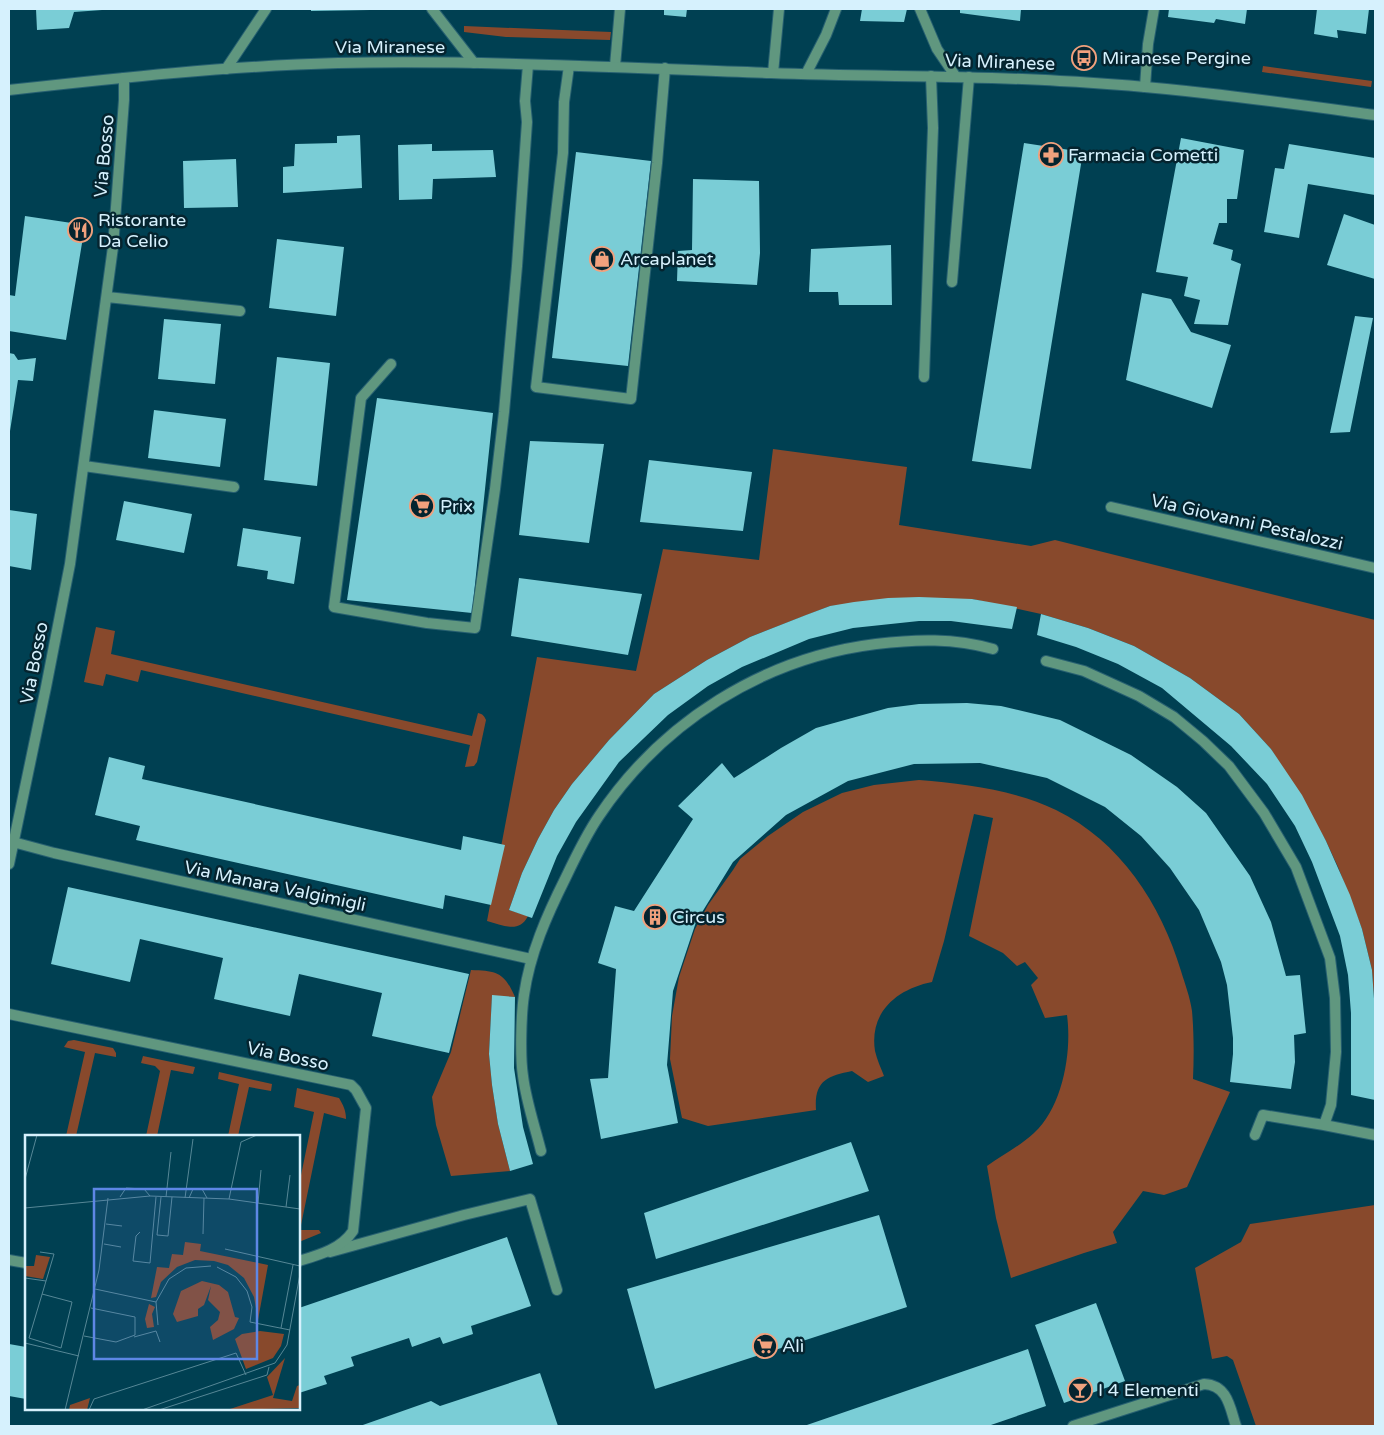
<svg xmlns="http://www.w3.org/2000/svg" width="1384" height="1435" viewBox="0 0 1384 1435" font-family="'Varela Round',sans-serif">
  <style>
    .green { fill: #88492c }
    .building { fill: #7acdd6 }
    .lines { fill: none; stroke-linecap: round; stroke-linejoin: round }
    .service-casing { stroke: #276071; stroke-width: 12 }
    .minor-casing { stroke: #276071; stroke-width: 12 }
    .tertiary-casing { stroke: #276071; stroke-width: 12 }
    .service { stroke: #60977f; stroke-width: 10 }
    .minor { stroke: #60977f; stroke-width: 10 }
    .tertiary { stroke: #60977f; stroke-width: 10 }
    .labels { text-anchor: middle; stroke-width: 5; stroke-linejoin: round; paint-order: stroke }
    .street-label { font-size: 18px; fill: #d6f1fd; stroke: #05242f }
    .poi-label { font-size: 18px; fill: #d6f1fd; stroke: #05242f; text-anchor: start }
    .inset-road { fill: none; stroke: #568796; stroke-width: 1 }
    .view { fill: #5e87e5; fill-opacity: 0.15; stroke: #5e87e5; stroke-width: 2.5 }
    .inset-edge { fill: none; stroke: #d6f1fd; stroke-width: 2.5 }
  </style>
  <rect width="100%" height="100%" fill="#004052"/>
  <path class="green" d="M464 26 611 32 610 40 506 37 464 32Z
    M1263 66 1372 81 1371 87 1262 72Z
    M773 449 907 467 899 525 1031 546 1055 540 1375 620V1013L1372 970 1362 929 1338 867 1326 841 1271 749 1239 714 1190 678 1134 646 1088 628 1041 614 972 599 830 606 750 637 707 660 654 694 609 740 572 784 554 810 538 839 522 873 509 910 528 916C519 934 503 925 487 921L537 657 636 671 663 549 759 560Z
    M96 627 115 631 111 654 472 736 478 713C483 714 484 716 486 720L477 762 474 766 465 767 470 745 141 670 138 682 106 674 103 686 84 682Z
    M919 780C965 784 1015 790 1056 810 1120 841 1161 904 1181 971 1185 984 1190 997 1192 1011 1194 1034 1194 1057 1193 1079L1230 1092 1187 1187 1164 1195 1143 1191 1113 1232 1117 1243 1084 1253 1011 1278 996 1218 987 1166C1002 1155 1020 1146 1034 1133 1063 1106 1072 1052 1067 1015L1045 1018 1031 985 1038 978 1025 962 1017 966 1003 953 969 936 993 818 974 814 944 941 932 982C897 989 869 1012 875 1051 877 1060 881 1068 884 1076L868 1082 852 1071C827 1076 814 1081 816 1110L708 1126 682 1118 670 1059 672 1016 679 977 695 929 708 905 733 870 740 859 768 836 803 812 842 793 874 785Z
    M471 970C497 971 504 972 515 997L492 996 489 1054 492 1085 498 1124 510 1171 451 1176 436 1125 432 1097 451 1052Z
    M74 1040 113 1048 116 1053V1057L95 1053 76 1136H66L85 1052 64 1047 68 1041Z
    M143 1056 195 1067 193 1074 171 1070 157 1136H146L160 1071 155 1066 141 1063Z
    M219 1072 272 1084 271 1091 249 1087 238 1136H228L239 1084 218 1079Z
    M297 1088 339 1098C343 1105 346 1110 346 1119L324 1113 300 1230H319L321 1233 299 1242V1185L314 1112 294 1107Z
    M1375 1205V1426H1256L1233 1360 1227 1356 1212 1359 1195 1268 1241 1242 1250 1224Z"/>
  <path class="building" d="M36 9H102V10L74 12 69 28 37 30Z
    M311 9H370V10L311 11Z
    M664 9H687L686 17 664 15Z
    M862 9H907L904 22 860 21Z
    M960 9H1021L1020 21 960 13Z
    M1169 9H1247L1245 24 1216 19 1214 23 1168 17Z
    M1317 9H1369L1366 34 1337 30 1338 38 1314 34Z
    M360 135 362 188 283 193V167L294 166 295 144 337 143V136Z
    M1181 138 1244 150 1237 199H1227V223H1219L1213 244 1233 250 1231 260 1241 264 1228 325 1194 324 1200 300 1184 296 1188 277 1156 272Z
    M1024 143 1083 152 1031 469 972 461Z
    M432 144V151L493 150 496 177 433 179 432 199 399 200 398 145Z
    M1289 144 1375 158V195L1308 184 1299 238 1264 232 1275 168 1284 169Z
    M576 152 651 161 628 366 552 358Z
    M236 159 238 207 184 208 183 161Z
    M693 179 759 181 760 253 757 285 677 281 678 251 692 250Z
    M1344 214 1375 225V279L1327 265Z
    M25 216 85 225 66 340 9 331V295L15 296Z
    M277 239 344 247 336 316 269 308Z
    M891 245 892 305H839L838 292H809L811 249Z
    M1142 293 1171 299 1191 332 1231 345 1212 408 1126 380Z
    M1355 316 1373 318 1350 432 1330 433Z
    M164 319 221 324 215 384 158 379Z
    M9 353 14 354 18 360 36 358 33 381 18 380 10 431Z
    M277 357 330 363 317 486 264 480Z
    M377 398 493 413 472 613 347 600Z
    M154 410 226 419 220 467 148 458Z
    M530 441 604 444 589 543 519 535Z
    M649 460 752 472 743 531 640 522Z
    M124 501 192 514 184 553 116 540Z
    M9 510 37 514 31 570 9 566Z
    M243 528 301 537 294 584 267 579 268 571 237 566Z
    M519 578 642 594 628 655 511 636Z
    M919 597 972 599 1017 607 1012 629 951 621H919L853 628 809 639 742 667 708 686 668 715 619 762 576 822 557 856 532 918 509 910 522 873 538 839 554 810 572 784 609 740 654 694 707 660 750 637 806 615 830 606 854 602 888 598Z
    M1041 614 1088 628 1134 646 1190 678 1239 714 1271 749 1302 795 1326 841 1350 895 1362 929 1372 970 1375 1013V1100L1351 1095V1013L1348 975 1340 936 1312 862 1295 826 1267 784 1231 746 1162 688 1118 664 1076 647 1037 635Z
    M967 703 1001 706 1060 720 1131 755 1177 787 1206 813 1250 876 1271 922 1286 976 1300 975 1306 1033 1294 1035 1295 1062 1291 1089 1230 1082 1233 1054V1038L1227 985 1221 962 1199 910 1170 868 1141 836 1105 807 1047 778 980 763 914 764 848 781 786 815 733 862 696 922 673 991 667 1065 678 1123 601 1139 590 1079 608 1078 616 969 598 963 615 906 634 911 693 819 678 806 722 763 734 778 781 748 816 728 888 708 919 704Z
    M109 757 145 766 142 779 461 850 463 836 505 845 491 905 445 895 443 909 136 840 140 826 95 815Z
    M68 887 469 974 449 1053 372 1036 382 993 299 974 290 1016 214 999 223 958 140 939 130 982 51 964Z
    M492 995 515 997 514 1068 523 1127 533 1164 510 1171 498 1124 492 1085 489 1054Z
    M851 1142 869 1191 656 1259 644 1213Z
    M879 1215 907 1307 655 1389 627 1289Z
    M507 1237 531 1306 471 1326 473 1334 443 1344 440 1337 412 1347 409 1338 351 1357 354 1366 324 1376 327 1384 299 1393V1308Z
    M1096 1303 1125 1381 1064 1403 1035 1325Z
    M9 1344 26 1347V1399L9 1396Z
    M1028 1349 1046 1406 988 1426H804Z
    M540 1373 558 1426H360L431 1401 440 1406Z"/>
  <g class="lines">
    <defs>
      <path id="service" d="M432 9 474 63
        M920 9 937 49 956 77
        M569 66 564 102 563 153 536 387 631 399 657 163 665 68
        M226 69 266 9
        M806 74 826 35 836 9
        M952 282 969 77
        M391 364 361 398 334 607 427 623 475 628 495 489 504 412 517 266 527 122 525 101 528 65
        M1111 507 1375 568
        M1046 661 1084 671 1139 696 1174 717 1203 741 1229 766 1264 813 1296 867 1330 958 1335 998 1336 1052 1331 1105 1324 1125 1375 1135
        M1255 1135 1263 1115 1324 1125
        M541 1151C535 1127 526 1101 523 1076 520 1057 521 1015 524 995 530 953 547 915 566 877 576 856 586 835 599 816 662 722 763 658 876 644 916 639 954 638 993 649
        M330 1252 464 1215 530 1199 557 1290
        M1073 1426 1204 1384C1228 1385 1230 1408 1236 1426"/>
      <path id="minor" d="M615 66 620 9
        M773 73 779 9
        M1145 87 1148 44 1154 9
        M107 297 240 311
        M924 377 933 128 931 76
        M84 466 234 487
        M13 842 54 853 531 959
        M9 864 46 687 70 564 113 247 124 100V78
        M9 1014 351 1085 356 1090 366 1108 353 1231C341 1249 319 1255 299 1261
        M9 1260 26 1263"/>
      <path id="tertiary" d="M9 90C118 78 228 66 338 63 483 60 627 68 771 73 868 77 964 75 1060 81 1166 86 1271 101 1375 115"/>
    </defs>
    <use href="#service" class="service-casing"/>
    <use href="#minor" class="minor-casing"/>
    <use href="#tertiary" class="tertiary-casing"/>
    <use href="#service" class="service"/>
    <use href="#minor" class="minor"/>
    <use href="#tertiary" class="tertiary"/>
  </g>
  <defs>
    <symbol id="bus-ring" viewBox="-11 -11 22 22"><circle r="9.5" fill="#05242f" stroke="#f1a17d" stroke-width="1.5"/><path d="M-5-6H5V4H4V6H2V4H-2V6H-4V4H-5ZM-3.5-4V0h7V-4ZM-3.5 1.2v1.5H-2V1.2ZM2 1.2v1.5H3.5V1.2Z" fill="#f1a17d"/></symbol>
    <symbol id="pharmacy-ring" viewBox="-11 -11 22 22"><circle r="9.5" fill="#05242f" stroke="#f1a17d" stroke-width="1.5"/><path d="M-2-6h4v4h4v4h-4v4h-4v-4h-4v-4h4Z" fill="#f1a17d"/></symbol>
    <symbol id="restaurant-ring" viewBox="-11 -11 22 22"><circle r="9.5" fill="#05242f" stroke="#f1a17d" stroke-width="1.5"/><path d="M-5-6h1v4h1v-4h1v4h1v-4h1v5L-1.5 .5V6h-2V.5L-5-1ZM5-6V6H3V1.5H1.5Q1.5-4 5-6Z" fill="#f1a17d"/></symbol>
    <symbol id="shop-ring" viewBox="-11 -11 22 22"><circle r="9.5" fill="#05242f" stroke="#f1a17d" stroke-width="1.5"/><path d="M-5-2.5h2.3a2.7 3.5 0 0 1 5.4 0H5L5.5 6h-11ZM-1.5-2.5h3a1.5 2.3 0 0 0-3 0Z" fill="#f1a17d"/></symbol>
    <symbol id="supermarket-ring" viewBox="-11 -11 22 22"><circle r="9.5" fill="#05242f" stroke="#f1a17d" stroke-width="1.5"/><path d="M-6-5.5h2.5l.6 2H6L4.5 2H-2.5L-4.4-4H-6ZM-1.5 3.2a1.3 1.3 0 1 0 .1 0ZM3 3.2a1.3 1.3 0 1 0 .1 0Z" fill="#f1a17d"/></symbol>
    <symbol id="building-ring" viewBox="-11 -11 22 22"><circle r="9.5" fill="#05242f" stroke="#f1a17d" stroke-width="1.5"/><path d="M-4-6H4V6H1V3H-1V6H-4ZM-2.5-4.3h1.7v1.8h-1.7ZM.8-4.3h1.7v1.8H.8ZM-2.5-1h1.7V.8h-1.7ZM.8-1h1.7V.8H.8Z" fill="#f1a17d"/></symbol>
    <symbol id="bar-ring" viewBox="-11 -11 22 22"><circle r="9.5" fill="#05242f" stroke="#f1a17d" stroke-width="1.5"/><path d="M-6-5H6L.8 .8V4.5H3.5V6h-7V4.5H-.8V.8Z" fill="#f1a17d"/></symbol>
  </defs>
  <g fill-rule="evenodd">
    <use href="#bus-ring" x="1070" y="44" width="28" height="28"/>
    <use href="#pharmacy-ring" x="1037" y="141" width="28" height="28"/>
    <use href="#restaurant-ring" x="66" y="216" width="28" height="28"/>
    <use href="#shop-ring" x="588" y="245" width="28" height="28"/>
    <use href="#supermarket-ring" x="408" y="492" width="28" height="28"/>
    <use href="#building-ring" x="641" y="903" width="28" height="28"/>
    <use href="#supermarket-ring" x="751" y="1332" width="28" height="28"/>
    <use href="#bar-ring" x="1066" y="1376" width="28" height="28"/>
  </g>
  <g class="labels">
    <g class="street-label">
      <text x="390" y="53">Via Miranese</text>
      <text transform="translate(1000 62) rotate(2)" y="6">Via Miranese</text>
      <text transform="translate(104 156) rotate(-85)" y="6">Via Bosso</text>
      <text transform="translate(1247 522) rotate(13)" y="6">Via Giovanni Pestalozzi</text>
      <text transform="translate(34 663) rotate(-79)" y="6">Via Bosso</text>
      <text transform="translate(275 886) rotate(12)" y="6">Via Manara Valgimigli</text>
      <text transform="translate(288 1056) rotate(12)" y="6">Via Bosso</text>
    </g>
    <g class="poi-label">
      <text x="1102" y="64">Miranese Pergine</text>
      <text x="1068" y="161">Farmacia Cometti</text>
      <text x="98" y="226">Ristorante<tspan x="98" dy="21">Da Celio</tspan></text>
      <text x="620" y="265">Arcaplanet</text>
      <text x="440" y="512">Prix</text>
      <text x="672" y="923">Circus</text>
      <text x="782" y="1352">Alì</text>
      <text x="1098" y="1396">I 4 Elementi</text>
    </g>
  </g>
  <g transform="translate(25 1135)">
    <rect width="275" height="275" fill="#004052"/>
    <path d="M160 107 176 109 175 116 243 130 233 185 229 162 219 143 203 130 189 126 170 125 152 132 136 147 131 162 126 163 132 132 144 133 147 119 158 120ZM11 120 25 122 18 144 0 141V131H9ZM177 146 194 150 203 157 210 182 214 183 209 194 188 205 185 192 193 185 195 177 183 165 186 151 179 170 173 174V181L152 187 148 179 156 156ZM124 169 130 172 127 179 129 192 122 193 120 184ZM235 196 259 199 256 211 248 223 221 234 210 204 217 199ZM260 223 248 263 267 266 272 251 275 250V273L202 275 248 260 242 242ZM65 263 62 275H44L45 270Z" fill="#88492c"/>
    <path class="inset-road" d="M0 44 12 0M95 62 101 53 119 54 125 61M136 62 132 100 143 101 147 62M141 62 146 17M160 63 168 4M164 63 168 54H177L182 63M204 64 216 7 232 0M233 68 236 35M261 72 265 40M0 73 125 61 204 64 275 74M81 89 97 91M115 97 111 101 108 126 125 128 131 62M178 99 179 63M79 109 96 112M200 114 275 131M192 132 211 142 222 156 227 172 225 187 265 195M0 143 21 146 29 119 15 117M70 154 131 167M17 159 47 167 36 213 4 203 21 146M133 190 131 167 144 144 161 133 186 131M256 193 268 130M59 201 91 207 110 200V182L66 173M109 202 131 196 135 207M0 208 54 221M40 275 74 135 83 63M64 275 69 264 211 218 221 240M117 275 250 228 262 210 275 139M134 275 242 240 244 232"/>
    <path class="view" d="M69 54H232V224H69Z"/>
    <rect width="275" height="275" class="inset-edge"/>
  </g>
  <rect width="1384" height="1435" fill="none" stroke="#d6f1fd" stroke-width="20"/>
</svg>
